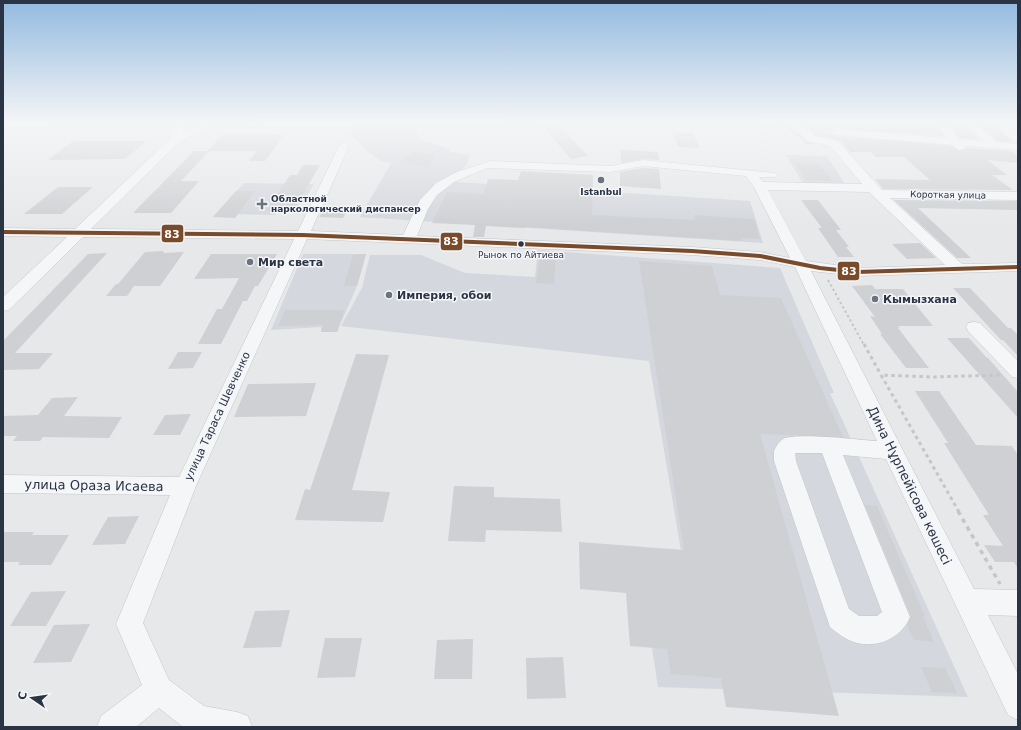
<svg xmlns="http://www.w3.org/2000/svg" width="1021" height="730" viewBox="0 0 1021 730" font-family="'DejaVu Sans',sans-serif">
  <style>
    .built { fill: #d4d7dd }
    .building { fill: #ced0d3 }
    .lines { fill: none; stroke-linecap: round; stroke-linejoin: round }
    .minor-casing { stroke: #c4c6c8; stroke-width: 1 }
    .path-far2 { stroke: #c5c6ca; stroke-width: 2; stroke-dasharray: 2.5 2.5; stroke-linecap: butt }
    .path-far1 { stroke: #c5c6ca; stroke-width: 3; stroke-dasharray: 3.5 3.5; stroke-linecap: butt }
    .path { stroke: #c5c6ca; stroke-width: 3.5; stroke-dasharray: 4.5 4.5; stroke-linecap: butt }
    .minor { fill: #f5f6f7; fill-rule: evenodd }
    .bus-1-casing { stroke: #f4f6f9; stroke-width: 6 }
    .bus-1 { stroke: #7a4b2a; stroke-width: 4 }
    .poi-dot { fill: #6c737f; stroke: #f4f6f9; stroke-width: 1.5 }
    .bus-dot { fill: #2b3445; stroke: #f4f6f9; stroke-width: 1.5 }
    .labels { text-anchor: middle; stroke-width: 3; stroke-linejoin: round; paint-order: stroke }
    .far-poi-label { font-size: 9px; font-weight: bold; fill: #2b3445; stroke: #f4f6f9 }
    .far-street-label { font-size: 9px; fill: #2b3445; stroke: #f4f6f9 }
    .far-bus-label { font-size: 9px; fill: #2b3445; stroke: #f4f6f9 }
    .poi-label { font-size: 11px; font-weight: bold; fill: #2b3445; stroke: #f4f6f9; text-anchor: start }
    .street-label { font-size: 11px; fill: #2b3445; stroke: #f4f6f9 }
    .near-street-label { font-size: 13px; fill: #2b3445; stroke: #f4f6f9 }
    .line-badge { stroke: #f4f6f9; stroke-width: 1.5 }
    .badge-label { font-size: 11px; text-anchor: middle; font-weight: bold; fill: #fff }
  </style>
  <rect width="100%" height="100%" fill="#e6e8ea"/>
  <path class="built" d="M357 123H413L419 137 423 141 448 148 451 152 469 155 467 164 462 170 441 181 750 201 763 243 360 217 391 163 381 161 367 151 350 134Z
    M786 155 827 156 846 186 804 185Z
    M244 183 314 184 306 197H302L295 211H278L275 215 237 214 213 217Z
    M538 250 780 268 834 393H830L968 697 658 687 647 616 681 551 649 361 341 326 362 288 370 255H421L465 273 535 277Z
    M303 254H366L357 286 337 332H321V327L271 330Z"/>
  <path class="building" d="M540 123H557L588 156 571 159Z
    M781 123H787L807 142 816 144H807Z
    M803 123H934L944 136 835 128 829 133 835 136 952 146 959 151 964 150 966 148 1011 151 1018 156V163L987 160 1007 175H992L1013 190 883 189 875 179 930 180 904 157H876L871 152H850L839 140 816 135Z
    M948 123H964L979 139 960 138Z
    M979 123H991L1013 142 997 141Z
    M673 132 693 133 700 148 678 147Z
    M223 134H262L284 135 265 161H249L257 151H207Z
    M73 141H146L125 159 48 160Z
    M621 150 658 152 659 160 643 159 621 163Z
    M194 151H209L181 181H199L171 213H133Z
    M417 151 435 156 428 168 400 160Z
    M795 163 820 164 833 181 806 180Z
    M303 165H320L293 211H266L290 175H297Z
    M643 168 659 169 661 189 620 186V172Z
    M521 171 593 175 592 215 695 220 694 215 754 219 760 239 741 238 742 241 525 227V228L486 226 484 237H473L475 225 432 223 447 192 484 194 488 179 518 180Z
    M58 187H93L62 214H24Z
    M236 191H255L235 218 213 217Z
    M801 200H818L841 230H836L849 247H846L854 257H838L818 228H822Z
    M894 200 1018 201V210L918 208 971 258H957Z
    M326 206 349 207 343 218 319 217Z
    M920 243 936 258 907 259 892 244Z
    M164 251 163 253 184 252 160 286H134L127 296H106L116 284H118L145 252Z
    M107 253 15 353H53L39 369 3 370V341L88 254Z
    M211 254H277L258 286H255L247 301H243L221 344H198L217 309H222L239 278 194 279Z
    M366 254 357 286H344L353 255Z
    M540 256H556L554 284 536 283Z
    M639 261 712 266 720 295 781 298 843 437 760 434 839 716 726 707 721 678 671 674 667 649 630 646 626 593 580 589 579 542 684 550Z
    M872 285 875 289H903L933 326H898L900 328H898L929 368H906L880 334H882L870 316 875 317 852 286Z
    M953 288H970L1008 328H1011L1018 335V356L1003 340H1001Z
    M285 310H344L337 332H321L323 325 278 326Z
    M947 338H969L986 357 988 358 1018 392V418Z
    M178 352H202L193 368 168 369Z
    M356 354 389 355 352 490 390 492 383 522 295 520 305 489 310 490Z
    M316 383 306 416 234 417 248 384Z
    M915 391H939L976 445 1012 446 1018 455V569L1014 562H995L984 545 1003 546 983 515H989L944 443H948Z
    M78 397 64 416 122 417 109 438 43 437 40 441H13L17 436H3V416L38 415 52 398Z
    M191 414 180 435H153L165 415Z
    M454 486 494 487V497L560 499 562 532 486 530 485 542 448 541Z
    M865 505 877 506 925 616H923L934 642 914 640 907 625 911 616Z
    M139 516 125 544 92 545 108 517Z
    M3 532H34L32 535H69L51 565H18L20 562H3Z
    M66 591 46 626H10L31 592Z
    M290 610 281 647 243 648 255 611Z
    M90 624 71 662 33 663 54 625Z
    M325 638H362L355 677 317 678Z
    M473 639 472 679H434L437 640Z
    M563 657 566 698 527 699 526 658Z
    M921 667 945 668 957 693 932 692Z"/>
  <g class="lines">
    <defs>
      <path id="minor" d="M3 123H52L47 126H7Z
        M176 123H187L183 128V133L202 123H215L177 144 91 229 298 231 339 146 344 143 349 146 311 231 403 235 420 200 436 183 457 172 491 161 611 166 643 160 775 173 777 175 775 177H759L763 182 862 184 830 146 808 141 788 123H800L815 136 838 141 882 190 1018 192V200L890 198 962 264 1018 263V271L857 276 811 271 974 589 1018 590V616L988 615 1018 674V720L1008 715 886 459 843 455 910 617C901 639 876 649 854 642 845 639 837 633 830 627L774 461V451C776 446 779 442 783 439 797 432 860 440 877 441L795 267 760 260 692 255 307 239 196 486 143 623 169 680 204 706 237 712 248 716 252 727H183L159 708 136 727H97L101 716 142 685 116 624 170 495 3 493V475L179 477 294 239 83 237 9 310 3 311V297L67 237 3 236V228L75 229 169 140C173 134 171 128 176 123ZM643 166 746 176 754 187 790 258 760 252 692 247 417 236 428 209 437 195 454 182 487 168 611 172ZM768 190 869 192 945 265 857 268 806 261ZM795 453H822L882 612 877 616H859L849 609 796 461Z
        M259 123H356L351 126H264Z
        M935 123H946L959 139 983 141 965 123H976L996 142 1018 144V150L965 146 964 149C958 151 956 149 953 145L835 135 830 132 835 129 947 138Z
        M992 123H1004L1018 134V142L1014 141Z
        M974 322 980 323 1018 361V378L1012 377 968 331 966 327 968 323Z"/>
    </defs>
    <use href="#minor" class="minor-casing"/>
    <path class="path-far2" d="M828 280 864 345"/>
    <path class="path-far1" d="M864 344 881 375
      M959 512 881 375 933 377 1000 375"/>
    <path class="path" d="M958 511 1000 584"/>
    <use href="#minor" class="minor"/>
    <defs>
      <path id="bus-1" d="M3 232 302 235 692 251 760 256 820 268 857 272 1018 267"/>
    </defs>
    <use href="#bus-1" class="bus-1-casing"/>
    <use href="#bus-1" class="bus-1"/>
  </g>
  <linearGradient id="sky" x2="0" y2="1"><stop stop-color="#93bae0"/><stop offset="0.54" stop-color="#f4f5f6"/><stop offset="1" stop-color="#f4f5f6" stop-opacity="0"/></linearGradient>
  <rect width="1021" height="226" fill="url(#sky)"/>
  <g class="poi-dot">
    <circle cx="601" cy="180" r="4"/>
    <path d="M260 198h4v4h4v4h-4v4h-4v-4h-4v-4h4z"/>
    <circle cx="250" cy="262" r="4"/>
    <circle cx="389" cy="295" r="4"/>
    <circle cx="875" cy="299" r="4"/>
  </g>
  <circle class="bus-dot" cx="521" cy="244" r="3.5"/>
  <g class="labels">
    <g class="far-poi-label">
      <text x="601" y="195">Istanbul</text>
      <text x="271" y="202" text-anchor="start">Областной<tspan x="271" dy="10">наркологический диспансер</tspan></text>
    </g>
    <g class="far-street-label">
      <text transform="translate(948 195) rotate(1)" y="3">Короткая улица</text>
    </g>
    <g class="far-bus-label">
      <text x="521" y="258">Рынок по Айтиева</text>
    </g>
    <g class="poi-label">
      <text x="258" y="266">Мир света</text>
      <text x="397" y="299">Империя, обои</text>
      <text x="883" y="303">Кымызхана</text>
    </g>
    <g class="street-label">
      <text transform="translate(217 416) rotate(-65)" y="4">улица Тараса Шевченко</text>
    </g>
    <g class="near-street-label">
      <text transform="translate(94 485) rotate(1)" y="5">улица Ораза Исаева</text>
      <text transform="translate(910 485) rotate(64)" y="5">Дина Нұрпейісова көшесі</text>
    </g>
  </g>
  <g class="line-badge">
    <rect x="161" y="224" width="23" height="19" rx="4" fill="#7a4b2a"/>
    <rect x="440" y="232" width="23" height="19" rx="4" fill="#7a4b2a"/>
    <rect x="837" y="261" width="23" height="20" rx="4" fill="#7a4b2a"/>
  </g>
  <g class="badge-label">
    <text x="172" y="238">83</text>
    <text x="451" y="245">83</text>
    <text x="849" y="275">83</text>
  </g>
  <rect width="1021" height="730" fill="none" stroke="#2b3445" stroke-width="8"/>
  <g transform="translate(32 698) rotate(283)" stroke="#f4f6f9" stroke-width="3" paint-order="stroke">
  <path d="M0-3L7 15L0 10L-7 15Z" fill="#2b3445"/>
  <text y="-6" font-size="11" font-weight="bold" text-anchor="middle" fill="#2b3445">С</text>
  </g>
</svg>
